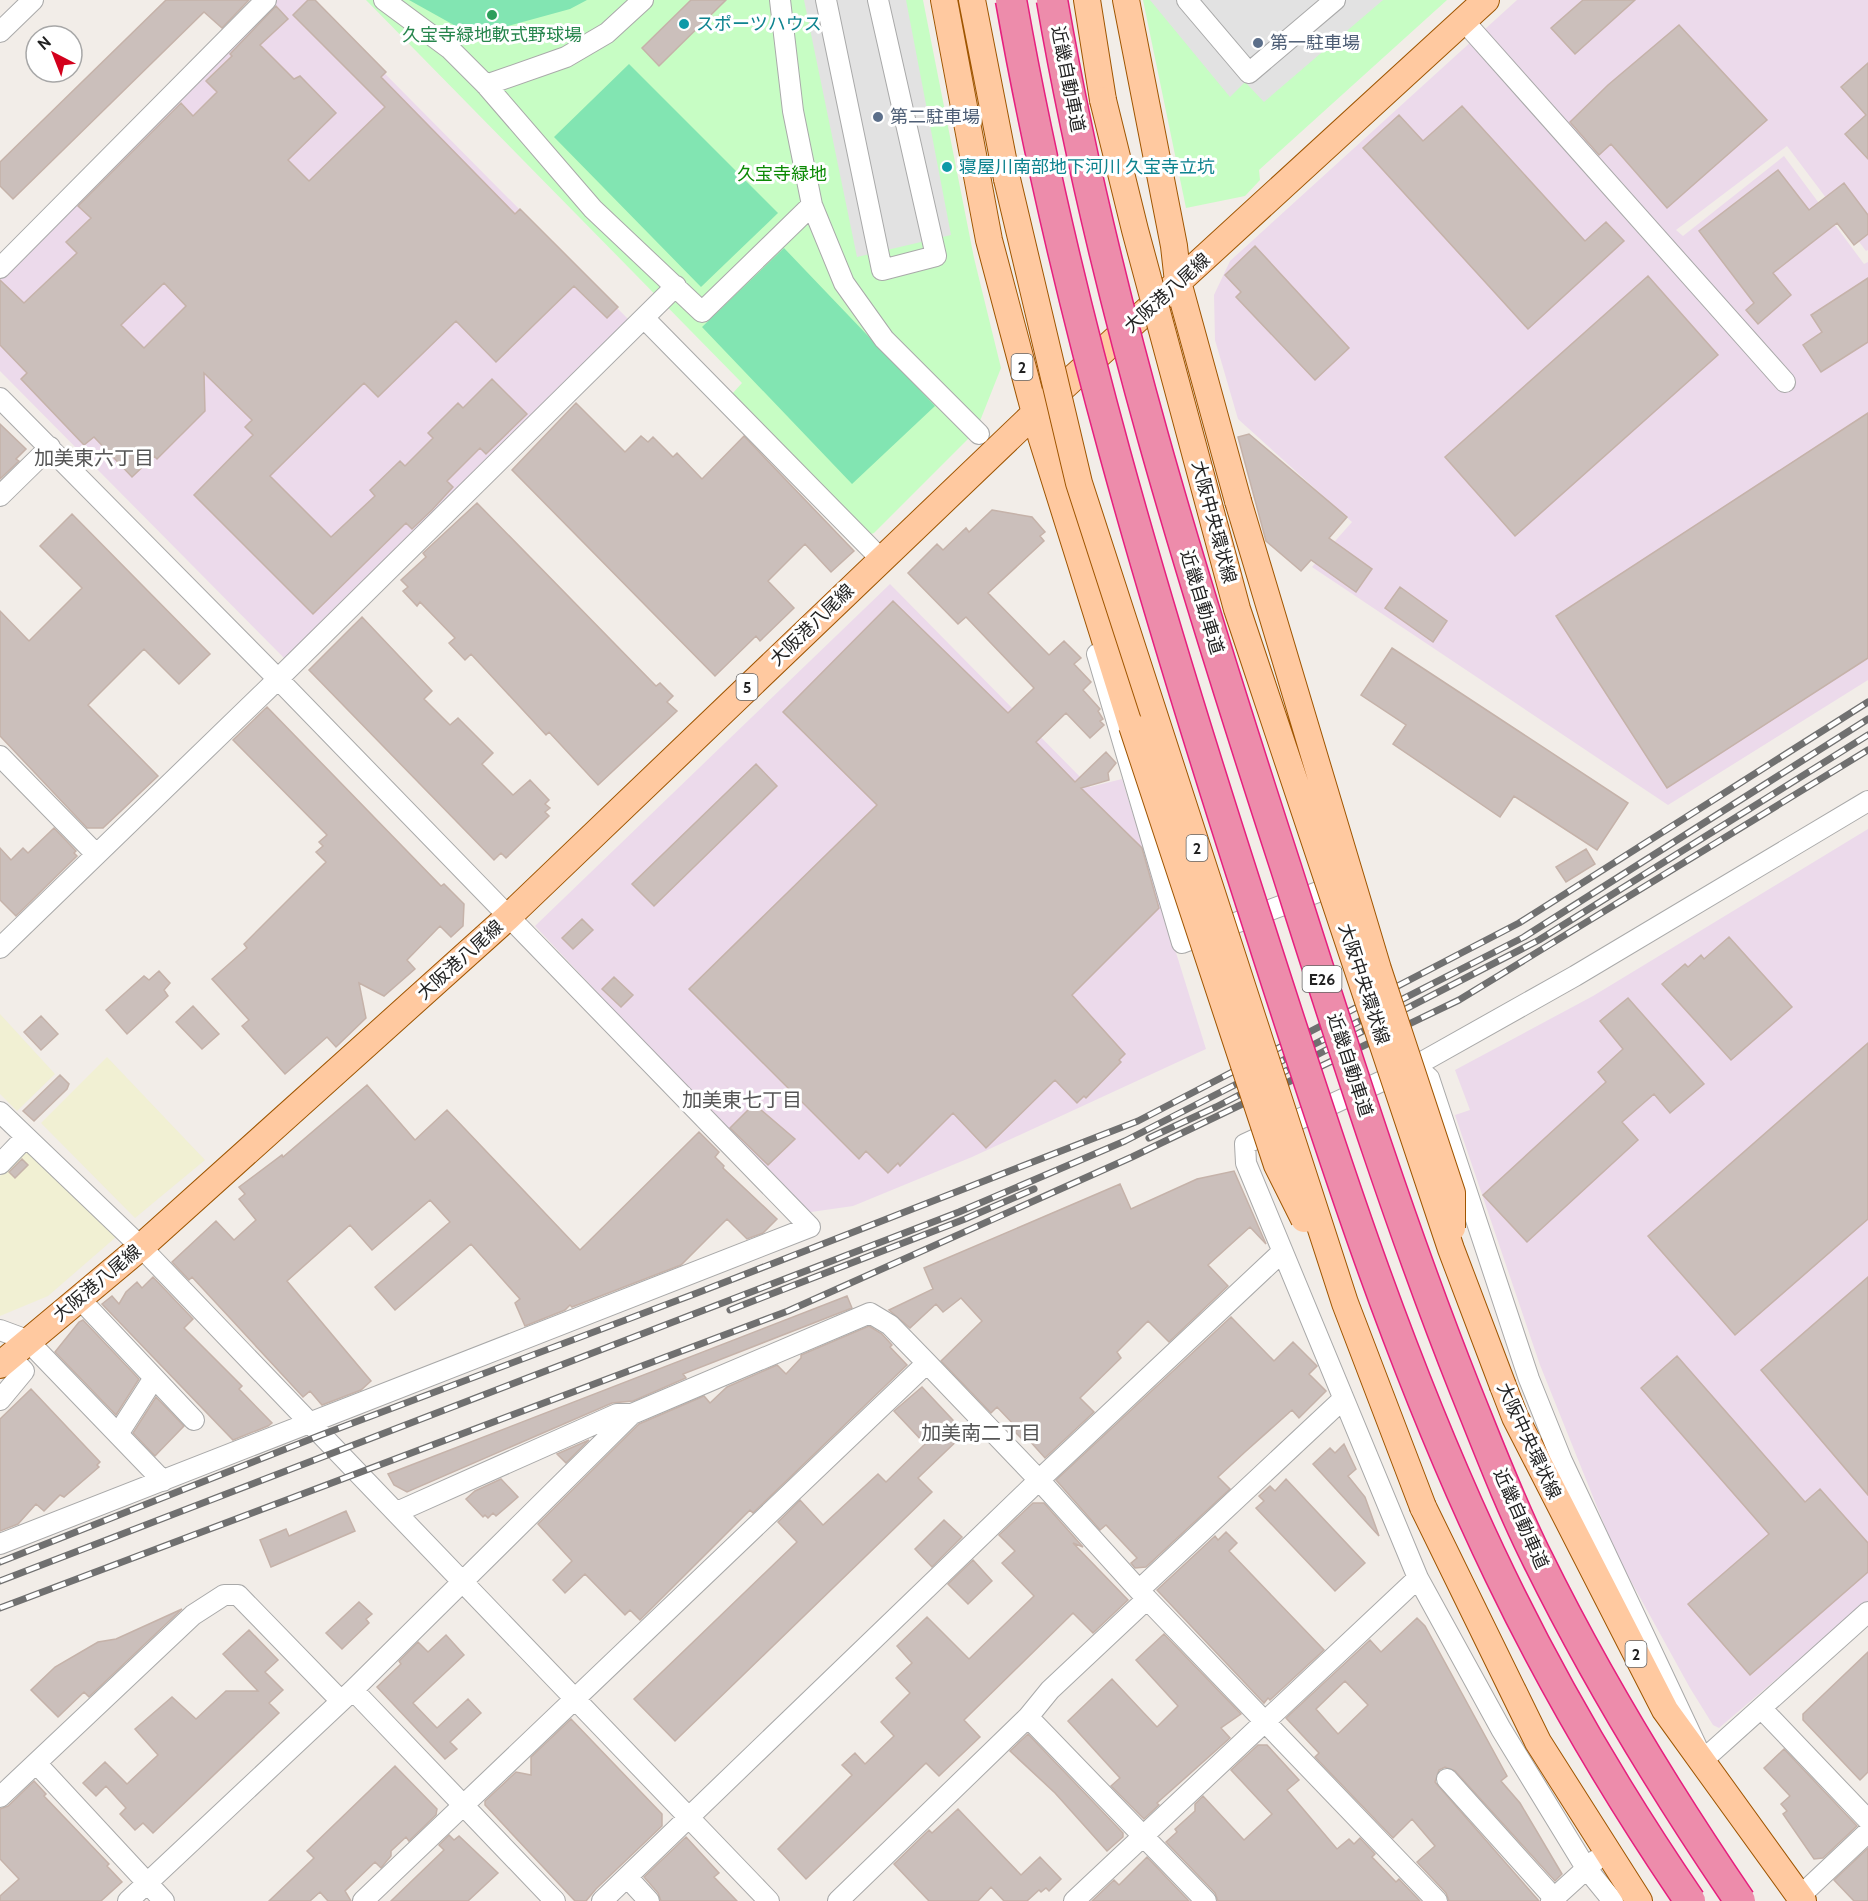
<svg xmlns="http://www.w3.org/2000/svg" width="1868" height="1901" viewBox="0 0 1868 1901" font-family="Cabin,'Noto Sans JP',sans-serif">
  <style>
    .industrial { fill: #ecdaeb }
    .farmland { fill: #f1f0d3 }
    .park { fill: #c7fdc4 }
    .pitch { fill: #82e5b2 }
    .parking { fill: #e2e2e2 }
    .building { fill: #cbbfbb; stroke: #c5b2a9; stroke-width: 1.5; fill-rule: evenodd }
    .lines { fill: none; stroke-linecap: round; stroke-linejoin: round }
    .minor-casing { stroke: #a9a9a9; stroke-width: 22 }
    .major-casing { stroke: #9f5500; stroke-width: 28 }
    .minor { stroke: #fff; stroke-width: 20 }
    .major { stroke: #ffc9a0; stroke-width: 26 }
    .rail-casing { stroke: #707070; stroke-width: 7 }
    .rail { stroke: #fff; stroke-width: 4.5; stroke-dasharray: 14; stroke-linecap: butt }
    .major-bridge-casing { stroke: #9f5500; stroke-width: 28; stroke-linecap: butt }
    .highway-bridge-casing { stroke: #e61f7e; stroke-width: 33; stroke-linecap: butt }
    .major-bridge { stroke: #ffc9a0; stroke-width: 26 }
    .highway-bridge { stroke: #ed8cab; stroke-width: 30 }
    .leisure-dot { fill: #2e9e5b; stroke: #fff; stroke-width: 2 }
    .culture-dot { fill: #0f9aa8; stroke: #fff; stroke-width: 2 }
    .service-dot { fill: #5c6f8a; stroke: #fff; stroke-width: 2 }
    .labels { text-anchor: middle; stroke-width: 6; stroke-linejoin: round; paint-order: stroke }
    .shield { fill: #fff; stroke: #646464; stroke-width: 1.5 }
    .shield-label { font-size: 16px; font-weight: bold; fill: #222 }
    .culture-label { font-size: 18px; fill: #0d838f; stroke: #fff; text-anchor: start }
    .leisure-label { font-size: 18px; fill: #27864d; stroke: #fff }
    .service-label { font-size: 18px; fill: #4e5e75; stroke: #fff; text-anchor: start }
    .street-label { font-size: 18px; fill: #222; stroke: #fff }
    .park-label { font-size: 18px; fill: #0c8a05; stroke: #fff }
    .neighbourhood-label { font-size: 20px; fill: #555; stroke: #fff }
  </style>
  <rect width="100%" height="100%" fill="#f2ede8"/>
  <path class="industrial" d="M274 0H312L628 319 285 659 0 371V272Z
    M1517 0H1868V250L1866 251 1787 146 1676 230 1683 236 1784 156 1864 264 1868 262V680L1668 805 1312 567 1352 522 1238 419 1215 340 1214 295 1230 261Z
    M890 584 1090 787 1122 779 1206 1049 972 1157 853 1206 804 1213 535 926Z
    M1868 829V1601L1719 1728 1713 1725 1690 1688 1616 1554 1540 1365 1455 1115 1470 1110 1455 1070 1593 996Z"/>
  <path class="farmland" d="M0 1014 55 1074 17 1111 0 1094Z
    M107 1057 205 1160 135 1218 41 1123Z
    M27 1149 116 1237 48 1296 0 1316V1176Z"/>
  <path class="park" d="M366 0H923L974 258 1001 368 976 431 874 533 868 535 732 394 742 383Z
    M1143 0H1447L1259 170 1260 180 1245 196 1186 208Z"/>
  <path class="pitch" d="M409 0H587L570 9 483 33 461 29Z
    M629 64 778 213 701 287 554 137Z
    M784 248 935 406 852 484 702 327Z"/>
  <path class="parking" d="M804 0H906L951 235 857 257Z
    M1150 0H1383L1264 102 1245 82 1230 97Z"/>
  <path class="building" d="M166 0H249L222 28 204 12 13 199 0 186V162Z
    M308 0H315L386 72 381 77 515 214 520 209 618 307 607 318 574 286 496 362 456 321 378 397 364 383 270 476 331 537 375 496 370 490 400 461 405 466 433 438 428 433 458 403 463 408 492 379 527 414 486 454 480 448 447 481 453 487 432 510 412 529 406 523 313 614 194 495 253 435 245 427 252 420 204 373 205 411 157 459 154 456 132 477 94 437 84 445 21 379 27 373 0 345V280L24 303 77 253 66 242 91 218 78 206 181 103 193 116 217 92 206 81 232 56 230 54 276 6 288 19 260 45 294 79 300 76 336 113 288 160 309 181 385 107 293 15ZM164 283 186 306 144 348 121 325Z
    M691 0H726L659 66 642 48Z
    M1583 0H1635L1575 54 1551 28Z
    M1679 25 1767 120 1667 208 1611 144 1599 155 1570 122 1608 85Z
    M1868 63V159L1845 134 1866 115 1841 87Z
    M1462 106 1585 241 1606 222 1624 241 1528 329 1363 148 1399 115 1423 141Z
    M1778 170 1809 210 1844 183 1868 215V234L1854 245 1837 223 1773 273 1791 295 1758 324 1746 310 1754 303 1699 231Z
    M1255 246 1349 348 1315 380 1236 297 1241 292 1225 275Z
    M1648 276 1718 355 1515 536 1445 457Z
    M1868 278V342L1821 372 1803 345 1822 332 1811 315Z
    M576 403 625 452 641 436 648 442 653 437 673 457 677 453 702 479 744 436 854 551 831 572 805 544 768 581 794 608 760 641 756 636 715 676 512 470Z
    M1868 413V658L1667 788 1556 616Z
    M0 424 26 449 16 459 19 461 0 479Z
    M1249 434 1347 517 1329 538 1372 569 1356 592 1311 560 1301 571 1266 541 1238 437Z
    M477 503 656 686 660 683 673 696 667 702 677 711 598 785 549 732 546 735 471 654 465 660 449 643 455 638 420 602 417 606 403 591 408 587 401 580 426 557 423 553Z
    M992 510 1032 517 1045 532 1040 536 1044 541 988 593 1049 655 1064 641 1081 658 1074 664 1091 682 1083 690 1100 709 1098 711 1103 719 1100 721 1104 725 1090 738 1066 713 1036 742 1075 782 1106 752 1116 763 1108 773 1109 780 1081 788 1142 848 1159 908 1072 995 1125 1054 1119 1060 1121 1062 1086 1098 1084 1096 1077 1103 1055 1080 986 1148 953 1113 900 1166 898 1163 888 1173 866 1151 859 1159 689 989 877 805 783 712 893 601 1008 713 1034 688 966 617 958 624 908 573 937 544 943 550 966 528 969 532Z
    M72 514 210 654 179 684 144 649 88 705 158 776 103 828H87L0 736V611L29 641 82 588 40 546Z
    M1400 587 1447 621 1433 642 1385 608Z
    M362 617 432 691 424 699 450 725 458 718 493 753 482 764 513 795 530 780 549 800 545 804 550 808 545 812 549 816 506 858 501 853 494 860 309 670Z
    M1392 648 1628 803 1597 850 1514 796 1500 817 1393 744 1406 725 1361 695Z
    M267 707 441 886 444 884 464 904 463 926 451 937 440 926 407 960 415 969 384 996 359 983 366 1018 336 1047 327 1037 285 1074 242 1026 249 1020 212 979 247 948 244 944 326 862 316 852 323 846 319 842 327 835 233 740Z
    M756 764 777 786 654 906 632 884Z
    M54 828 76 851 74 853 77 856 16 916 0 900V848L11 860 23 848 28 853Z
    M1586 849 1595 864 1566 882 1556 867Z
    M582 919 593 930 573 949 562 938Z
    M1729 937 1792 1007 1731 1060 1662 984 1685 964 1688 967 1701 955 1704 959Z
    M159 971 170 983 164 990 168 996 127 1034 106 1010 144 976 149 980Z
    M614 977 633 995 621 1007 602 989Z
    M1628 998 1704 1084 1670 1113 1654 1094 1622 1122 1638 1140 1527 1242 1483 1195 1606 1082 1598 1072 1623 1049 1600 1021Z
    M193 1006 219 1034 202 1049 176 1022Z
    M41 1016 58 1034 41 1050 24 1032Z
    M1868 1043V1219L1735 1335 1648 1236Z
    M60 1075 69 1084 67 1089 34 1121 23 1111Z
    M367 1085 415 1140 447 1110 580 1250 699 1132 719 1152 715 1157 724 1166 723 1168 777 1219 763 1233 747 1239 727 1219 681 1265 572 1307 570 1305 565 1310 525 1326 515 1303 520 1299 471 1244 395 1310 375 1287 450 1222 430 1200 372 1250 350 1225 287 1281 371 1381 361 1390 322 1405 310 1391 303 1397 192 1277 189 1280 172 1262 216 1221 234 1240 256 1220 239 1199 245 1194 239 1187 282 1155 283 1157Z
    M754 1104 795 1139 768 1165 730 1128Z
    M22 1159 28 1165 15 1178 9 1172Z
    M1234 1171 1266 1244 1250 1227 1208 1265 1228 1286 1169 1342 1148 1321 1117 1352 1121 1358 1080 1398 1094 1412 1045 1458 1028 1439 1025 1442 1015 1432 1018 1429 997 1407 991 1413 941 1361 982 1321 961 1298 943 1312 936 1304 910 1328 889 1310 933 1289 924 1268 1120 1184 1131 1209 1197 1179Z
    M153 1277 193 1319 184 1328 242 1386 239 1389 272 1423 268 1426 233 1440 102 1304 112 1296 119 1304 126 1292 137 1282 142 1288Z
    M1868 1277V1495L1761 1370Z
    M847 1296 852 1308 683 1374 686 1378 633 1401 612 1403 407 1492 394 1485 388 1474Z
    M1231 1317 1274 1361 1293 1342 1317 1366 1309 1374 1326 1391 1299 1418 1292 1410 1245 1452 1218 1477 1230 1489 1146 1567 1135 1568 1131 1563 1137 1558 1106 1525 1100 1530 1056 1480Z
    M83 1320 139 1379 116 1415 55 1352 79 1322Z
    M869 1326 882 1334 892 1345 890 1347 907 1365 753 1513 750 1510 640 1620 630 1610 625 1615 585 1574 565 1593 553 1580 572 1561 538 1524 639 1424 704 1396 710 1403 727 1387 777 1365 786 1374 801 1358V1355Z
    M1677 1356 1805 1502 1820 1489 1868 1543V1572L1750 1675 1688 1604 1769 1534 1641 1388Z
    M922 1387 965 1433 918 1478 932 1492 675 1741 634 1699 797 1542 778 1522 800 1500 823 1525 878 1474 886 1482 925 1444 894 1411Z
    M31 1389 100 1462 97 1465 99 1467 64 1497 60 1495 44 1511 36 1504 18 1524 0 1531V1419Z
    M156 1397 184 1426 155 1456 133 1433Z
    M589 1440 566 1463 557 1454Z
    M1344 1444 1356 1469 1348 1476 1365 1497 1379 1536 1313 1464 1330 1448 1335 1453Z
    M501 1479 518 1497 496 1516 493 1513 488 1518 485 1515 483 1517 466 1499 475 1491Z
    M1286 1479 1365 1563 1335 1591 1256 1508 1264 1501 1259 1496 1270 1486 1275 1491Z
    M1033 1503H1044L1083 1547 1073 1543 1128 1600 1093 1633 1073 1613 964 1720 980 1737 939 1776 926 1763 806 1879 778 1849 852 1775 842 1765 855 1753 865 1764 894 1736 881 1722 910 1693 896 1678 912 1663 897 1646 927 1617 969 1659 1034 1596 1002 1563 1015 1551 999 1535Z
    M346 1511 355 1531 271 1567 260 1540 286 1529 289 1536Z
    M944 1520 962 1537 932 1567 915 1549Z
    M1226 1532 1237 1543 1229 1551 1324 1650 1270 1700 1268 1698 1264 1703 1157 1590 1215 1536 1218 1540Z
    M973 1560 992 1581 968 1604 948 1584Z
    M359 1602 372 1614 366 1619 369 1623 342 1649 326 1633Z
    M182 1609 89 1697 84 1692 58 1717 31 1690 55 1667 98 1642 116 1639Z
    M1417 1618 1425 1626 1507 1776 1501 1781 1520 1803 1562 1874 1555 1881 1455 1771 1445 1767 1439 1770 1435 1782 1539 1901H1449L1446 1893 1417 1862 1435 1846 1412 1819 1393 1838 1315 1757 1319 1753 1286 1718 1370 1640 1381 1652ZM1345 1681 1368 1705 1338 1734 1316 1709Z
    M249 1630 278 1660 265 1672 283 1690 269 1703 279 1713 153 1833 143 1823 135 1830 120 1814 126 1808 106 1786 96 1796 83 1783 105 1762 127 1784 158 1755 135 1729 172 1697 196 1719 226 1691H258L223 1654Z
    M1164 1634 1241 1714 1221 1728 1230 1738 1157 1803 1159 1805 1144 1819 1111 1786 1120 1778 1068 1721 1112 1679 1157 1727 1178 1706 1136 1660Z
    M446 1635 464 1655 413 1703 437 1728 468 1699 481 1713 450 1742 457 1749 445 1759 377 1687 401 1664 399 1661 418 1642 428 1652Z
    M1868 1652V1772L1860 1780 1803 1720V1714Z
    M571 1719 662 1814V1826L596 1889 586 1901H575L485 1805V1801L516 1772 531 1775V1757Z
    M1028 1734 1123 1833V1837L1107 1851 1055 1793 1010 1751Z
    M1258 1745H1267L1299 1780 1287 1790 1337 1849 1349 1839 1354 1844 1360 1838 1375 1854 1372 1857 1396 1882 1399 1879 1420 1901H1218L1215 1893 1166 1842 1177 1832 1175 1829 1195 1811V1804L1203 1796 1244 1840 1272 1814 1231 1770Z
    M1784 1749 1857 1826 1823 1858 1814 1859 1783 1814 1787 1811 1781 1804 1790 1796 1764 1768Z
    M395 1766 437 1809 436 1815 409 1841 406 1837 391 1851V1856L381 1868 375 1862 345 1891 351 1901H328L320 1892 310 1901H269L314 1858 307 1851Z
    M34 1781 46 1794 44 1796 109 1864 107 1866 122 1882 101 1901H0V1896L19 1879 0 1859V1809L8 1806Z
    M958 1809 1021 1875 1040 1857 1061 1879 1049 1891 1046 1888 1041 1892 1039 1890 1027 1901H1004L991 1887 978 1901H929L894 1864 929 1830 932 1833Z
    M449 1835 454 1840 459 1836 498 1873 468 1901H391L444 1850 439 1845Z
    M686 1837 719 1873 714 1877 737 1901H661L658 1893 644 1877Z
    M1868 1848V1901H1854L1834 1880Z
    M1147 1857 1189 1901H1092L1114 1880 1119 1885Z"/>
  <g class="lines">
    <defs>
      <path id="minor" d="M384 0 450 49 486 85 593 209 702 312 812 205
        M780 0 793 111 812 205 844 283 884 339 979 434
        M826 0 882 270 936 256 878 0
        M1187 0 1249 73 1335 0
        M1463 20 1785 382
        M0 32 33 0
        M486 85 566 57 607 33 643 0
        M0 268 266 0
        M644 318 881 559
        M0 398 278 679 810 1227 0 1544
        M0 496 50 447
        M1097 654 1182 943 1342 883
        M0 756 95 853
        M0 948 278 679 676 286
        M1415 1066 1575 976 1868 801
        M0 1112 141 1247 769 1901
        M0 1164 26 1137
        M79 1298 194 1420
        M0 1330 27 1340 163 1481
        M0 1400 24 1371 10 1356
        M118 1434 154 1378
        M397 1512 617 1414H632L870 1313 890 1325 927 1363 1039 1480 1147 1599 1437 1901
        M1139 1590 1342 1400
        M353 1690 555 1901
        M1761 1708 1868 1820
        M1028 1717 1206 1901
        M36 1763 164 1901
        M1447 1779 1554 1898
        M0 1797 193 1615 224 1595H238L341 1701
        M627 1877 649 1901
        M1800 1896 1868 1832
        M128 1901 353 1690 632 1414
        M363 1901 927 1363
        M602 1901 1039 1480 1282 1252
        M838 1901 1028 1717 1050 1690 1147 1599
        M1074 1901 1418 1578
        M1551 1901 1596 1860
        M1613 1901 1586 1868 1501 1729 1418 1578 1246 1163 1245 1144 1415 1066 1429 1078 1529 1379 1562 1461 1703 1760 1868 1612"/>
      <path id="major" d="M944 0 989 240 1041 436 1132 726
        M972 0 1007 179
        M1087 0 1103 100
        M1126 0 1174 246 1178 282 1238 501
        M0 1365 141 1247 507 918 1035 413 1486 0
        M1503 1386 1515 1417 1665 1710 1803 1901
        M1423 1507 1538 1742 1639 1901"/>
    </defs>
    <use href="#minor" class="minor-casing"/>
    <use href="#major" class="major-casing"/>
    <use href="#minor" class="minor"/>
    <use href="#major" class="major"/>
    <defs>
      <path id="rail" d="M1149 1138 1216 1107 1539 940 1868 735
        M730 1310 965 1219 1034 1189
        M0 1562 321 1435 697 1293 1138 1121 1519 923 1868 702
        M0 1581 959 1212 1125 1141 1524 937 1868 719
        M0 1608 788 1311 1132 1157 1459 1000 1868 750"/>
    </defs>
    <use href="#rail" class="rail-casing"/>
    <use href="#rail" class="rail"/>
    <defs>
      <path id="major-bridge" d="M1103 100 1135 230 1237 609 1451 1249 1503 1386
        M1007 179 1079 483 1345 1303 1423 1507
        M1238 501 1378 969 1452 1193V1228
        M1132 726 1277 1165 1304 1219"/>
      <path id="highway-bridge" d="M1011 0C1065 305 1154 602 1249 896 1323 1125 1395 1358 1500 1575 1555 1689 1619 1797 1690 1901
        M1052 0C1103 295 1193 583 1286 868 1342 1043 1397 1218 1465 1389 1488 1446 1510 1504 1537 1558 1596 1678 1665 1791 1740 1901"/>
    </defs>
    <use href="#major-bridge" class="major-bridge-casing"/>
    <use href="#highway-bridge" class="highway-bridge-casing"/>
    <use href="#major-bridge" class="major-bridge"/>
    <use href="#highway-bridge" class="highway-bridge"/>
  </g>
  <circle class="leisure-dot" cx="492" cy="15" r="6"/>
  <g class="culture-dot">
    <circle cx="684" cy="24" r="6"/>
    <circle cx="947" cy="167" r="6"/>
  </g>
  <g class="service-dot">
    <circle cx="1258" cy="43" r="6"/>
    <circle cx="878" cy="117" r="6"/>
  </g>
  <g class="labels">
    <g class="shield">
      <rect x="1011.5" y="354" width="21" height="26" rx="4.5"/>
      <rect x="736.5" y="674" width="21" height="26" rx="4.5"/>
      <rect x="1186.5" y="835" width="21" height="26" rx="4.5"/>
      <rect x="1302.5" y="966" width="39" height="26" rx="4.5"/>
      <rect x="1625.5" y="1641" width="21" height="26" rx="4.5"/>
    </g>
    <g class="shield-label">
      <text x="1022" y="373">2</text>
      <text x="747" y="693">5</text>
      <text x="1197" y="854">2</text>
      <text x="1322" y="985">E26</text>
      <text x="1636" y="1660">2</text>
    </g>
    <g class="culture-label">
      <text x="696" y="30">スポーツハウス</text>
      <text x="959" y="173">寝屋川南部地下河川 久宝寺立坑</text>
    </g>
    <g class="leisure-label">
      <text x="492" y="41">久宝寺緑地軟式野球場</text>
    </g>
    <g class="service-label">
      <text x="1270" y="49">第一駐車場</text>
      <text x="890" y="123">第二駐車場</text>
    </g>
    <g class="street-label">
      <text transform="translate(1068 79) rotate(79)" y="6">近畿自動車道</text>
      <text transform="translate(1167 293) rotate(-42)" y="6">大阪港八尾線</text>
      <text transform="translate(1214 522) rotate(75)" y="6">大阪中央環状線</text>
      <text transform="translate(1202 602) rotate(73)" y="6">近畿自動車道</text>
      <text transform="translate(812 625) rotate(-44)" y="6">大阪港八尾線</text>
      <text transform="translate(460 960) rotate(-42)" y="6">大阪港八尾線</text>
      <text transform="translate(1364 984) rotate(72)" y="6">大阪中央環状線</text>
      <text transform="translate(1350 1065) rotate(72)" y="6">近畿自動車道</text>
      <text transform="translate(97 1283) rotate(-40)" y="6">大阪港八尾線</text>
      <text transform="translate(1529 1441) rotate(65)" y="6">大阪中央環状線</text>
      <text transform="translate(1521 1519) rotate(66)" y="6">近畿自動車道</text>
    </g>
    <g class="park-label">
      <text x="782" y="180">久宝寺緑地</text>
    </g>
    <g class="neighbourhood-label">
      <text x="94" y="465">加美東六丁目</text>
      <text x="742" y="1107">加美東七丁目</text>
      <text x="981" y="1440">加美南二丁目</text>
    </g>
  </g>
  <g transform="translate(54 54) rotate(318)"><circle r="28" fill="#ffffff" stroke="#a7a7a7" stroke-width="1.5"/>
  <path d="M0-4.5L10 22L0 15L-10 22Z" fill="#d3001c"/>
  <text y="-9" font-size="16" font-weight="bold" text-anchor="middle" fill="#222222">N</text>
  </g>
</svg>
